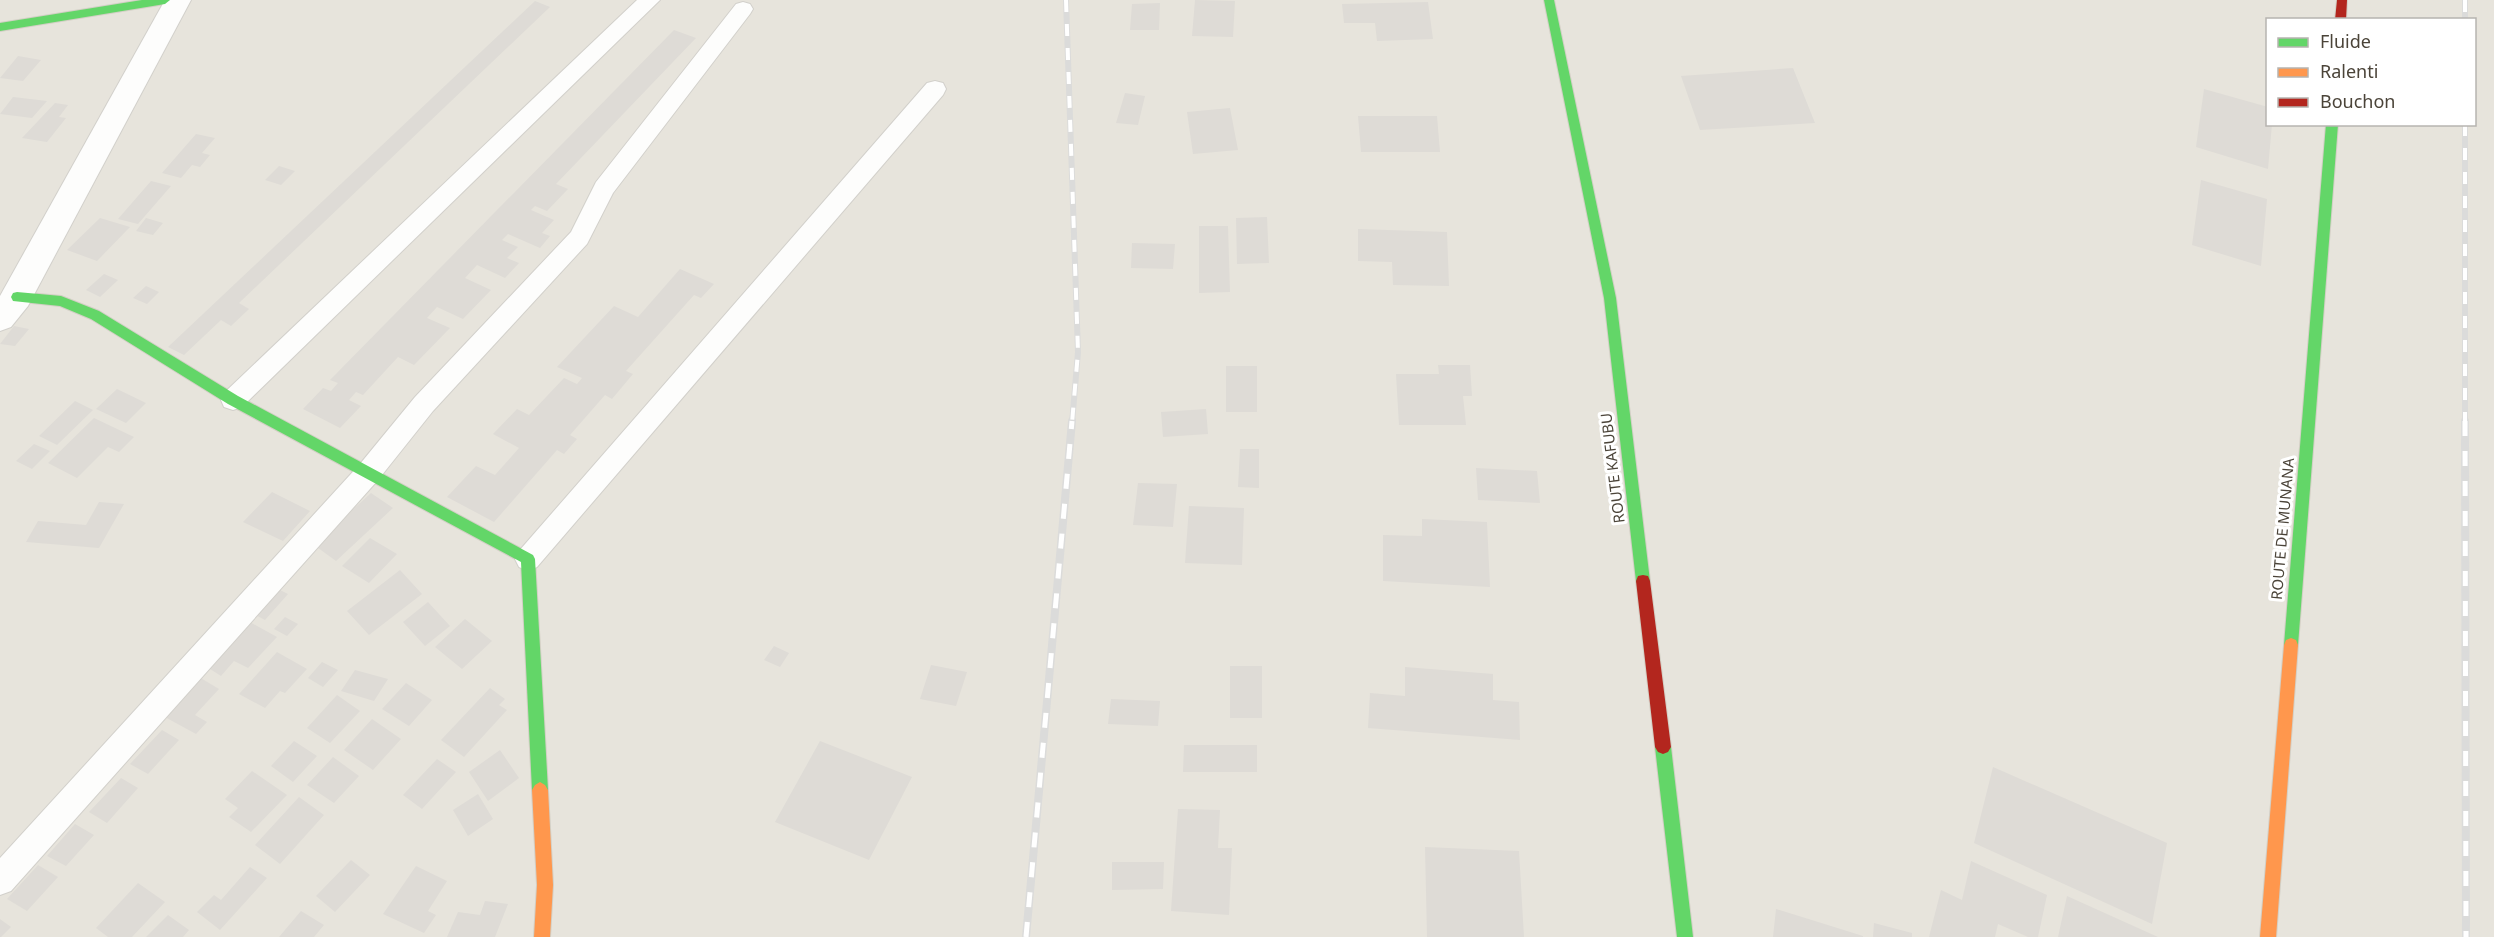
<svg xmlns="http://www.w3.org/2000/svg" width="2494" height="937" viewBox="0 0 2494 937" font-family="'Noto Sans',sans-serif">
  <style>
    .residential { fill: #e7e4dc; fill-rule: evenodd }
    .building { fill: #dedbd6 }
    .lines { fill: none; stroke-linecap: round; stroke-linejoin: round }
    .lane-casing { stroke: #d2d0cb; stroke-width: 2 }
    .street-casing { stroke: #d2d0cb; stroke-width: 2 }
    .fast-casing { stroke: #d3cfc5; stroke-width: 2 }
    .slow-casing { stroke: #d3cfc5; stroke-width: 2 }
    .jam-casing { stroke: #d3cfc5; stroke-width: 2 }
    .lane { fill: #fdfdfc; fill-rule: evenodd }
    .street { fill: #fdfdfc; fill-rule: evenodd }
    .fast { fill: #63d668; fill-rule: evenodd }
    .slow { fill: #ff974d; fill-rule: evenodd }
    .jam { fill: #b3261e; fill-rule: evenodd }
    .rail-far1-casing { stroke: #dbdbda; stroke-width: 6 }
    .rail-casing { stroke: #dbdbda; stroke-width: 8 }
    .rail-far1 { stroke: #fff; stroke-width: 4; stroke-dasharray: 12; stroke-linecap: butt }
    .rail { stroke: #fff; stroke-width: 5; stroke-dasharray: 15; stroke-linecap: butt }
    .labels { text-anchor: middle; stroke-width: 6; stroke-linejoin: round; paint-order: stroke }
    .street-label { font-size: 15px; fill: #4b4439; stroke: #fff }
  </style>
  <rect width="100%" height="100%" fill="#f4f2ee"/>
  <path class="residential" d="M0 0H2494V937H0ZM2268 20H2474V124H2268Z"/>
  <path class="building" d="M1195 0 1235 1 1233 37 1192 36Z
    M535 1 550 7 239 303 249 309 231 326 221 320 184 355 168 347Z
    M1428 2 1433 39 1377 41 1375 23H1344L1342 4Z
    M1160 3 1159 30H1130L1132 4Z
    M674 30 696 38 556 184 568 189 547 211 535 206 531 210 554 220 542 233 550 236 540 248 508 234 502 240 518 247 507 258 519 263 505 278 477 265 465 278 491 290 463 319 437 307 427 318 450 328 414 365 398 357 363 395 356 392 349 400 361 406 340 428 303 409 323 388 331 391 338 383 330 380Z
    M18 56 41 60 23 81 0 78Z
    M1793 68 1815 123 1700 130 1681 76Z
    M2204 89 2268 107V124H2272L2268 169 2196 147Z
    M1125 93 1145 96 1138 125 1116 123Z
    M13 97 47 101 32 118 0 114Z
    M55 103 68 105 59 117 66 118 47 142 22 138Z
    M1230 108 1238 150 1193 154 1187 112Z
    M1358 116H1437L1440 152H1361Z
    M196 134 215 138 202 153 210 155 200 167 192 165 181 178 162 173Z
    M279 166 295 171 281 185 265 180Z
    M2201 180 2267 199 2261 266 2192 245Z
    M151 181 171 186 138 224 118 219Z
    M1267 217 1269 263 1237 264 1236 218Z
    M100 218 130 227 97 261 67 250Z
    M146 218 163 223 153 235 136 231Z
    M1199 226H1228L1230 292 1199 293Z
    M1358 229 1447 232 1449 286 1393 285 1392 262 1358 261Z
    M1132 243 1175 244 1173 269 1131 268Z
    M680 269 714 284 701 298 694 295 626 371 633 374 612 399 605 395 570 435 577 439 564 454 557 450 494 522 447 497 476 466 495 475 519 448 493 434 517 409 529 415 564 378 577 384 582 378 557 367 614 306 638 317Z
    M104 274 118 280 100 297 86 290Z
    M146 286 159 292 147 304 133 298Z
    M14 326 29 329 15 346 0 344Z
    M1438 365H1470L1472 396H1463L1466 425H1399L1396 374H1439Z
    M1226 366H1257V412H1226Z
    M117 389 146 403 126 423 96 409Z
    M75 401 93 410 57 445 39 436Z
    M1206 409 1208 434 1163 437 1161 412Z
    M94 418 134 437 119 452 108 447 77 478 48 463Z
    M34 444 50 451 32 469 16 461Z
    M1240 449H1259V488L1238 487Z
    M1476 468 1537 471 1540 503 1478 500Z
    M1138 483 1177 484 1173 527 1133 525Z
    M272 492 310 511 283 541 243 522Z
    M371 493 393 508 336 561 314 545Z
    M99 502 124 504 99 548 26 542 38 521 86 525Z
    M1189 506 1244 508 1242 565 1185 563Z
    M1422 519 1487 522 1490 587 1383 581V535L1422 536Z
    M370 538 397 554 369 583 342 566Z
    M400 570 422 594 369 635 347 611Z
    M272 586 288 594 265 620 248 611Z
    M428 602 450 626 425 646 403 622Z
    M285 617 298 624 287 636 274 629Z
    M465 619 492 641 462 669 435 647Z
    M248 621 277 637 248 668 234 661 221 676 207 667Z
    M774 646 789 653 780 667 764 660Z
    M277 652 307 669 285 693 280 691 265 708 239 694Z
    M322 662 338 670 323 687 308 678Z
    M931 665 967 672 956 706 920 699Z
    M1230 666H1262V718H1230Z
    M1405 667 1493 674V700L1519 702 1520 740 1368 728 1370 693 1405 696Z
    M355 670 388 679 374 701 341 691Z
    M199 677 219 689 195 715 207 722 196 734 163 716Z
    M406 683 432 700 409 726 382 709Z
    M490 688 505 699 499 705 507 710 464 757 441 740Z
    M337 695 360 711 330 743 307 728Z
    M1111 699 1160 701 1158 726 1108 724Z
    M372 719 401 739 373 770 344 750Z
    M162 730 179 740 148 774 130 764Z
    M294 741 317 756 293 782 271 766Z
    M820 741 912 777 869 860 775 822Z
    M1184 745H1257V772H1183Z
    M500 750 519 778 488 801 469 772Z
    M333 757 359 776 334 803 307 785Z
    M437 759 456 772 422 809 403 795Z
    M1993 767 2167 843 2152 924 1974 843Z
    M252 771 287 795 251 832 229 817 238 808 225 799Z
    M121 778 138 788 107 823 89 812Z
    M478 794 493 819 468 836 453 810Z
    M299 797 324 815 280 864 255 845Z
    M1178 809 1220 810 1218 848H1232L1229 915 1171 911Z
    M75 824 94 835 66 866 47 856Z
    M1425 847 1519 851 1524 937H1427Z
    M351 860 370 875 335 912 316 896Z
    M1971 861 2047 895 2038 937H2028L1998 924 1995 937H1929L1941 890 1962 900Z
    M1112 862H1164L1163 889 1112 890Z
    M38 865 58 877 27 911 7 899Z
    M416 866 447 881 428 911 436 915 424 933 383 914Z
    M250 867 267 878 220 930 197 912 214 895 221 900Z
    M138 883 165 902 132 937H108L96 928Z
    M2067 896 2158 937H2058Z
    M485 901 508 904 495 937H447L458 912 480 915Z
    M1776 909 1863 936V937H1773Z
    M301 911 324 925 314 937H279Z
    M168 915 189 930 183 937H146Z
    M0 919 11 927 1 937H0Z
    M1874 923 1912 933V937H1873Z"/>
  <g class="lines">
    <defs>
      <path id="lane" d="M637 0H660L242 407 233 410 224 407 221 400 224 393Z
        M743 2 750 4 753 9 750 14 613 193 587 244 433 411 378 480 11 891 0 895V858L360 464 415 397 571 232 596 182 736 4Z
        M935 81 943 83 946 89 943 95 537 567 528 571 519 567 515 559 519 551 927 83Z"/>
      <path id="street" d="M165 0H191L28 306 11 327 0 331V296Z"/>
      <path id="fast" d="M142 0H170L165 4 0 31V23Z
        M1544 0H1554L1616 298 1650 581 1648 586 1643 587 1638 586 1636 581 1604 298Z
        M2326 124H2338L2298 645 2296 650 2291 652 2286 650 2284 645Z
        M17 292 61 296 99 311 238 396 533 555 535 559 548 790 545 795 540 798 535 795 532 790 521 562 228 404 91 319 60 306 13 301 11 297 13 293Z
        M1663 740 1668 742 1671 747 1693 937H1677L1655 747 1658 742Z"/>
      <path id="slow" d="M2291 638 2296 640 2298 645 2276 937H2260L2284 645 2286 640Z
        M540 782 545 785 548 790 553 885 550 937H534L537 885 532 790 535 785Z"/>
      <path id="jam" d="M2337 0H2347L2346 20H2335Z
        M1643 575 1648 576 1650 581 1671 747 1668 752 1663 754 1658 752 1655 747 1636 581 1638 576Z"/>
    </defs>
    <use href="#lane" class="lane-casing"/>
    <use href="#street" class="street-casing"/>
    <use href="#fast" class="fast-casing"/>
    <use href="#slow" class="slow-casing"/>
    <use href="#jam" class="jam-casing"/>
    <use href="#lane" class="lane"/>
    <use href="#street" class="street"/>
    <use href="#fast" class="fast"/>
    <use href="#slow" class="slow"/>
    <use href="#jam" class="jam"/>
    <defs>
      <path id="rail-far1" d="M1066 0 1078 352 1072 423
        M2465 0V20
        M2465 124V423"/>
      <path id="rail" d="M2465 421 2466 937
        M1026 937 1072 421"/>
    </defs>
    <use href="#rail-far1" class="rail-far1-casing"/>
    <use href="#rail" class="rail-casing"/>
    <use href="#rail-far1" class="rail-far1"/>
    <use href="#rail" class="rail"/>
  </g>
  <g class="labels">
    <g class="street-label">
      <text transform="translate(1613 468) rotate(-97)" y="5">ROUTE KAFUBU</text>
      <text transform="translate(2283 529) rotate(-85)" y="5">ROUTE DE MUNANA</text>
    </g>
  </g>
  <rect x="2266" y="18" width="210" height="108" fill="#ffffff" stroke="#b7b4b0" stroke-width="1.5"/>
  <rect x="2278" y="38" width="30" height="9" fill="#63d668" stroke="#b7b4b0" stroke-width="1.5"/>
  <text x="2320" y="48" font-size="18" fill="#4b4439">Fluide</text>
  <rect x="2278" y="68" width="30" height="9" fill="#ff974d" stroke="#b7b4b0" stroke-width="1.5"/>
  <text x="2320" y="78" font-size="18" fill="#4b4439">Ralenti</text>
  <rect x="2278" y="98" width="30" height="9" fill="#b3261e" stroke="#b7b4b0" stroke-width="1.5"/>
  <text x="2320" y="108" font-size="18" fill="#4b4439">Bouchon</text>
</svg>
